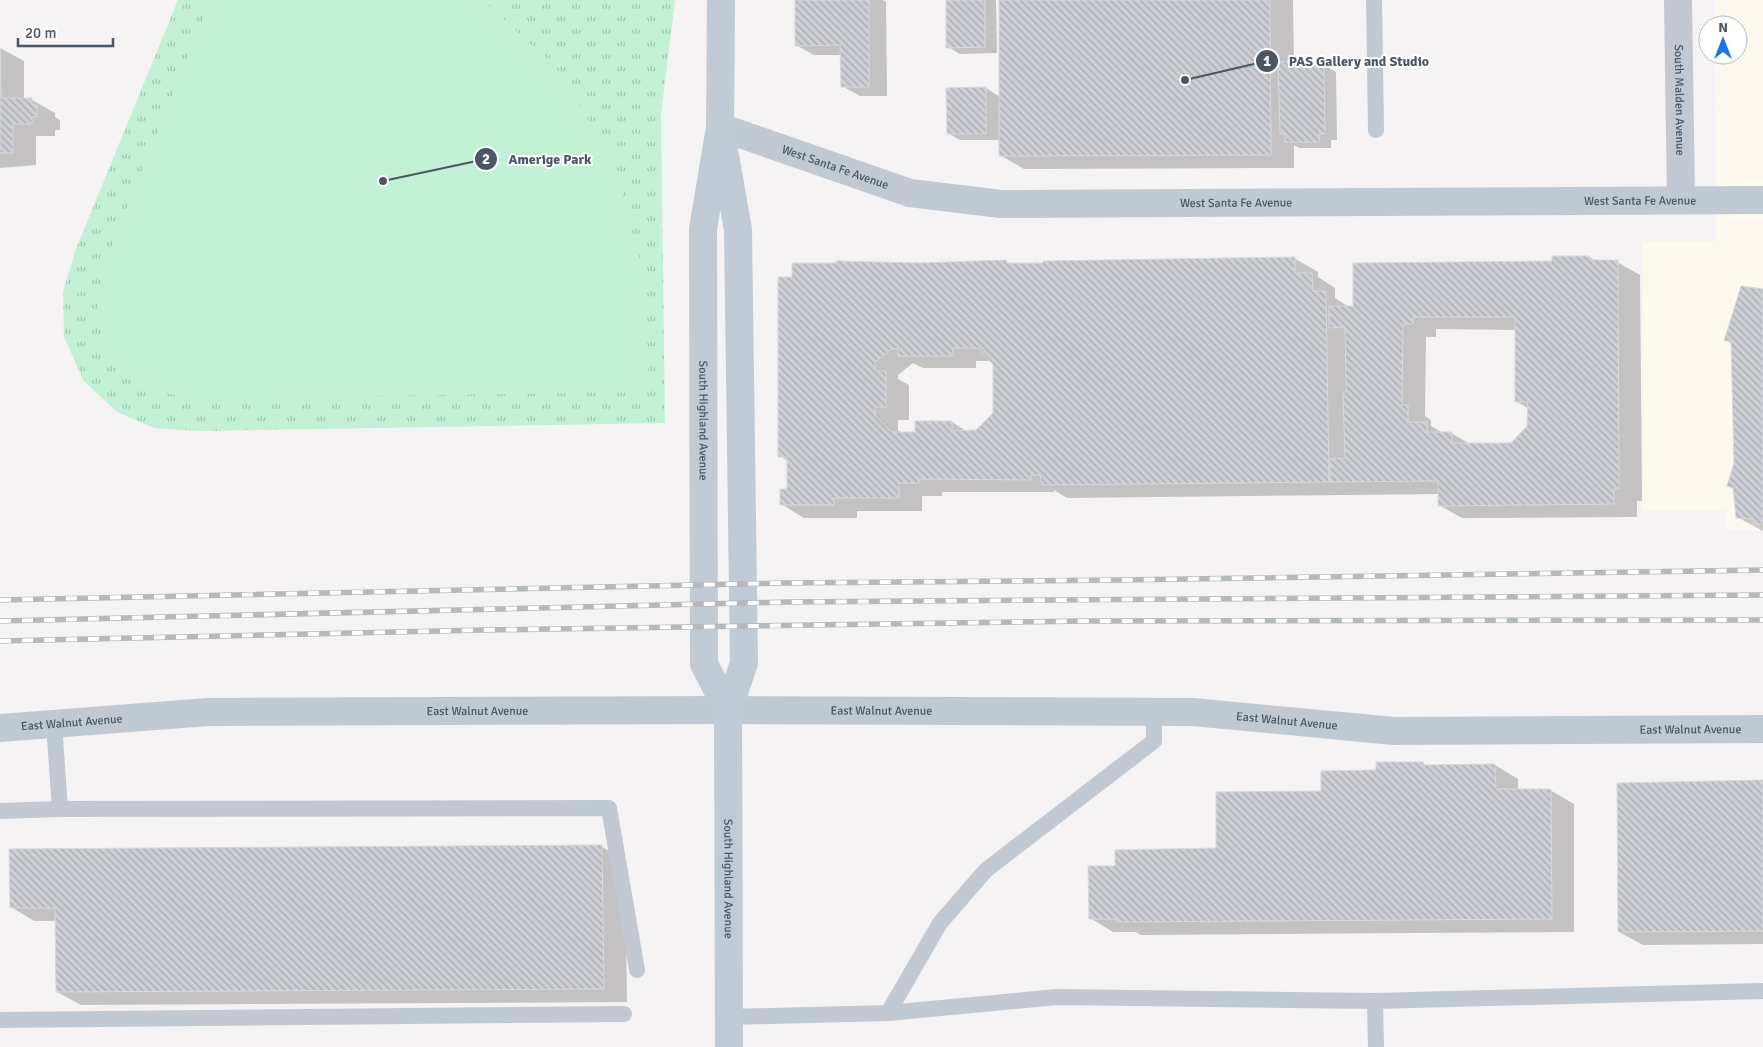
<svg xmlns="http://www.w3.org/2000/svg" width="1763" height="1047" viewBox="0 0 1763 1047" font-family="Signika,sans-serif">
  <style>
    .commercial { fill: #fdf9ef }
    .park { fill: url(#park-tufts) }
    .garden { fill: #c3f1d5 }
    .shadow { fill: #0003; fill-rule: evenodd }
    .building { fill: url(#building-back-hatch); stroke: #d7d9de; fill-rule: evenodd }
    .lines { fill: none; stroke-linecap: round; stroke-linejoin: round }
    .lane { stroke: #c1cad2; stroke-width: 16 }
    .street { stroke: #c1cad2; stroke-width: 28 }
    .secondary { stroke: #c1cbd6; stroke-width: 28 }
    .rail-casing { stroke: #b5b8bd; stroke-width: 5.5 }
    .rail { stroke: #fff; stroke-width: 4; stroke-dasharray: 11; stroke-linecap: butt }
    .labels { text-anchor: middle; stroke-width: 4; stroke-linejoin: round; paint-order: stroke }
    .street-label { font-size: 12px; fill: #4a5661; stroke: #fff }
    .leader { fill: none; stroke: #4a5661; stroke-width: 2 }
    .callout-dot { fill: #4a5661; stroke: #fff; stroke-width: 2 }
    .mark-label { font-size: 15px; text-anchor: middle; font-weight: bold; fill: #fff }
    .callout-label { font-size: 14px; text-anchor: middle; font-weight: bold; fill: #4a5661; stroke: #fff; stroke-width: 4; stroke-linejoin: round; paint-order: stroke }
  </style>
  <defs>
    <pattern id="park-tufts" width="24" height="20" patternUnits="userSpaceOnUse" patternTransform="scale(1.25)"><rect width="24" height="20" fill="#c3f1d5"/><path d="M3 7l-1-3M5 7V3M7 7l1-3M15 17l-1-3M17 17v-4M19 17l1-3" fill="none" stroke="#a0c6b0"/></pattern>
    <pattern id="building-back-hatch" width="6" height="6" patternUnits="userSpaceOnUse" patternTransform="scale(1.25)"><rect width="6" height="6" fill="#cdcfd5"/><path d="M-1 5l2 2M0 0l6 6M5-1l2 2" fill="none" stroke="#a8abb0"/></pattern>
  </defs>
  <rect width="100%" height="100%" fill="#f5f3f3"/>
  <path class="commercial" d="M1715 0H1763V530H1725V510H1643V242L1716 241 1715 55H1738V25H1715Z"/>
  <path class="park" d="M178 0H675L661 114 665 423 199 431 154 428 117 412 83 380 64 337 63 292 76 249Z"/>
  <path class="garden" d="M211 0H483L555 66 613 160 645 278 649 392 207 398C192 396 175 396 161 392 119 379 92 340 99 296 101 282 105 268 108 255Z"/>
  <path class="shadow" d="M796 0H883L886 2 887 96H860L842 86V55H814L796 45Z
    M947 0H996L997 53 960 54 948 47Z
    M1000 0H1293L1294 64 1324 65 1336 72 1337 140H1331V148H1299L1294 145V168L1024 169 1000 155V140H960L948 133 986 88 1000 97Z
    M0 48 24 61V100H32L55 113V117L60 120V130H55V136H36V165L0 168Z
    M1589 257 1597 262H1617L1640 275 1642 501H1637V517L1462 518 1439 505V494L1067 498 1054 490V492H942V496H922V511H857V518H804L781 504 788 490V461L780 456 919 265 1294 258 1318 272V277L1335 288V298L1349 307ZM1436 329 1516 330V401L1529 409V427L1512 444H1470L1451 433H1443L1431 426V420L1425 416 1426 337H1436ZM976 361H991L994 364V414L977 431 968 432 952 422 916 433H901L898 430V420H909V385L898 379V375L913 363 923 368H976Z
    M1763 290V531L1737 517 1732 344 1726 340Z
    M1423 763 1427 766 1495 765 1518 779V790H1550L1574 804V932L1141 935 1136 932H1113L1090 918 1116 867 1217 850 1323 793 1377 772Z
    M1763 782V944L1643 945 1619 932Z
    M602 847 625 860 627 1002 81 1005 57 992V921H34L11 907Z"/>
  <path class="building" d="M795 0H869V87H841L840 45 795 46Z
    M946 0H985V47L946 48Z
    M999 0H1270L1271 155 999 156Z
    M0 47 1 98H32V105H37V117H32V124H13V153H0Z
    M1298 61V65L1324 64 1325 134H1319L1320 142H1285V134H1280L1278 62Z
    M986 87V134H947L946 88Z
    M1552 256H1589L1590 260H1618L1619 489H1614V504L1438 506V481L1330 482V459L1345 458 1343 392H1346L1345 327 1329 328V306H1353V263L1552 261ZM1413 317H1515V402H1528L1527 426 1511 443H1452V432H1427V422H1408V405H1402L1403 324H1413Z
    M1295 257V273H1312L1313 291H1326L1329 482 1042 485 1040 475H1031V480L919 479V483H899V498H834V505H780V489H787V457H778V277H792V263H836V261L919 263 1006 260 1007 263H1043V261ZM953 348H978L993 364V413L976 430 952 431V421H915V432H891L875 416V407H886V371H875V362L891 349H898V356H953Z
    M1741 286 1763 289V524L1753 525 1754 519 1736 518 1733 488 1727 486 1734 463 1731 341H1724Z
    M1376 762H1423V765L1495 764 1496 789H1551L1552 919 1117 922V919H1089L1088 866H1115V850L1216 848V792L1321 791V771L1376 770Z
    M1763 780V931L1618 932 1617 783Z
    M602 845 604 989 56 992 55 908H10L9 849Z"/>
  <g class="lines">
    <path class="lane" d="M1374 0 1376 130
      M60 809 609 808 637 970
      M0 811 60 809 54 724
      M1375 1001 1376 1047
      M888 1013 940 923 986 870 1154 741V712
      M729 1017 888 1013 1057 997 1375 1001 1763 991
      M0 1020 624 1014"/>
    <g class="street">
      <path id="s1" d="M1678 0 1681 200"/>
      <path id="s2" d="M720 127 910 193 1001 204 1763 200"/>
      <path id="s3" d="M0 728 208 712 728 710 1193 712 1394 731 1763 729"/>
    </g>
    <g class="secondary">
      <path id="s4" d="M721 0 720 127 703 229 704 664 728 710"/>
      <path id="s5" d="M720 127 738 230 744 663 728 710 729 1047"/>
    </g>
    <defs>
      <path id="rail" d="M0 600 782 583 1123 580 1763 570
        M0 621 788 602 1763 595
        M0 641 484 630 1086 621 1763 620"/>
    </defs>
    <use href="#rail" class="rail-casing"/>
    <use href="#rail" class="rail"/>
  </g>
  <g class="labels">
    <g class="street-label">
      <text dy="4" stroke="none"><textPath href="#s1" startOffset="100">South Malden Avenue</textPath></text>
      <text dy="4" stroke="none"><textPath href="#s2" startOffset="122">West Santa Fe Avenue</textPath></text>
      <text dy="4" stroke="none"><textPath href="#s2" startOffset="932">West Santa Fe Avenue</textPath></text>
      <text dy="4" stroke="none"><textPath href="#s2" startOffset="528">West Santa Fe Avenue</textPath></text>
      <text dy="4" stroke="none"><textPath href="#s4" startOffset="422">South Highland Avenue</textPath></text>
      <text dy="4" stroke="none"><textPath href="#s3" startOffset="478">East Walnut Avenue</textPath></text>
      <text dy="4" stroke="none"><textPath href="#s3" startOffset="882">East Walnut Avenue</textPath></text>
      <text dy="4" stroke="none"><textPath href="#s3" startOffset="1288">East Walnut Avenue</textPath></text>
      <text dy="4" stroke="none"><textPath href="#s3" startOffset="72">East Walnut Avenue</textPath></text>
      <text dy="4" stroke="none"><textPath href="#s3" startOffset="1692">East Walnut Avenue</textPath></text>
      <text dy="4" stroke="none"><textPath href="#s5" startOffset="756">South Highland Avenue</textPath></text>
    </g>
  </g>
  <path class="leader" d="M1185 80L1267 61M383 181L486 159"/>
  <g class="callout-dot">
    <circle cx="1185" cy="80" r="5"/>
    <circle cx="383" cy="181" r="5"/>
    <circle cx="1267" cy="61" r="12"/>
    <circle cx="486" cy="159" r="12"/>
  </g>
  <g class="mark-label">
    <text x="1267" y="66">1</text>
    <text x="486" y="164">2</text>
  </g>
  <g class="callout-label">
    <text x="1359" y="66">PAS Gallery and Studio</text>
    <text x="550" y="164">Amerige Park</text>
  </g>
  <g transform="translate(1723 40)"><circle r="24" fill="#ffffff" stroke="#b7bbc0"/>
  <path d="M0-4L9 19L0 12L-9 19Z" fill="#1a73e8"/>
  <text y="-8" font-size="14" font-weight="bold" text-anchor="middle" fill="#4a5661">N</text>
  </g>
  <path d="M18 38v8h95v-8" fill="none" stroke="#4a5661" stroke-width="2.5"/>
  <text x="25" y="38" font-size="15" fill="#4a5661" stroke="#ffffff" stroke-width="4" paint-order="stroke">20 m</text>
</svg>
